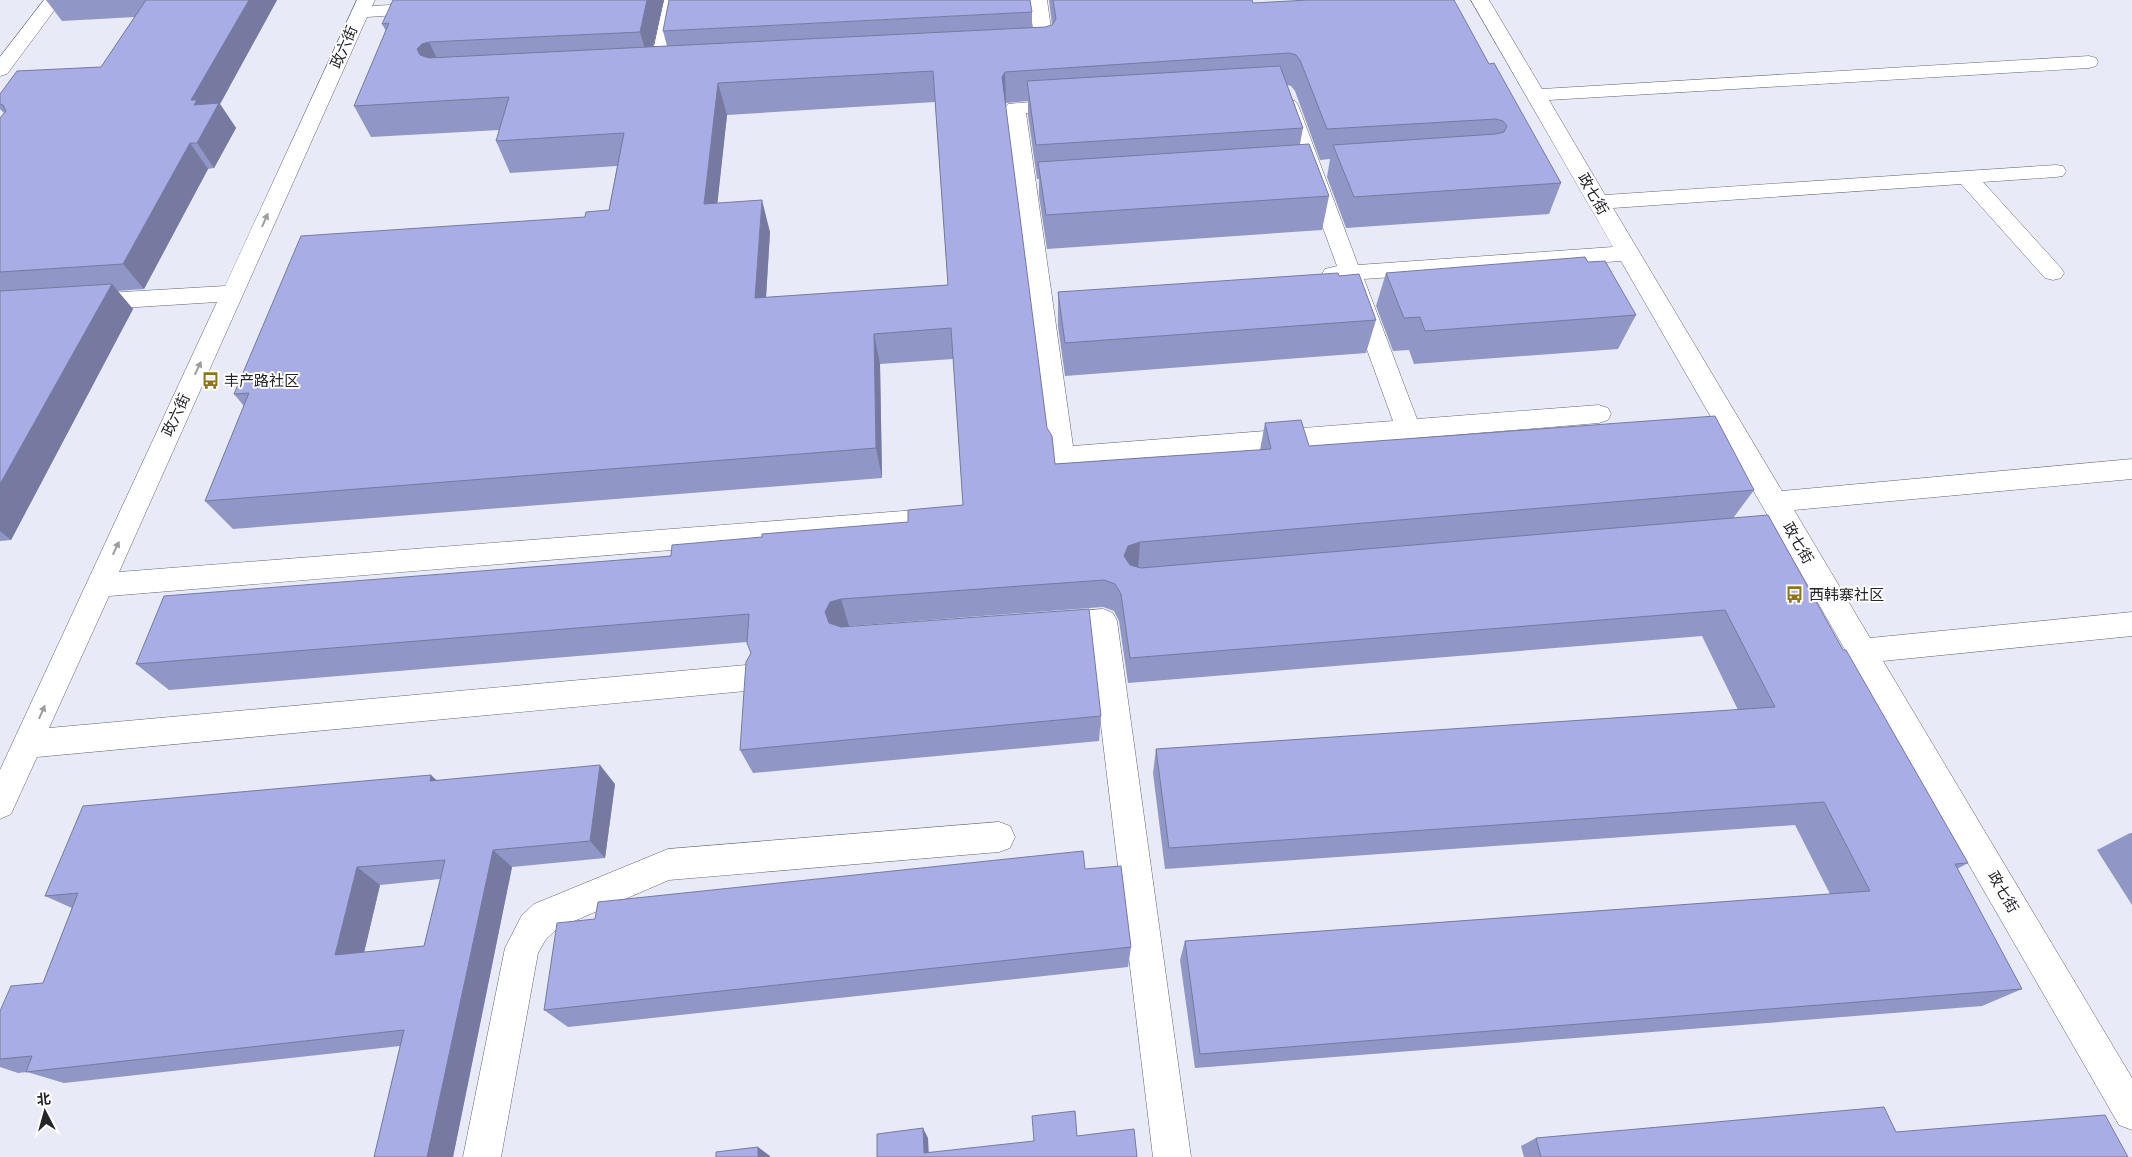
<svg xmlns="http://www.w3.org/2000/svg" width="2132" height="1157" viewBox="0 0 2132 1157" font-family="Cabin,'Noto Sans SC',sans-serif">
  <style>
    .lines { fill: none; stroke-linecap: round; stroke-linejoin: round }
    .minor-casing { stroke: #62646f; stroke-width: 1 }
    .minor { fill: #fff; fill-rule: evenodd }
    .wall { fill: #9096c5; fill-rule: evenodd }
    .shaded-wall { fill: #767aa0 }
    .building { fill: #a8aee5; stroke: #767aa0; fill-rule: evenodd }
    .oneway { fill: #9c9d9f }
    .labels { text-anchor: middle; stroke-width: 4; stroke-linejoin: round; paint-order: stroke }
    .street-label { font-size: 15px; fill: #242529; stroke: #fff }
    .poi-label { font-size: 15px; fill: #242529; stroke: #fff; text-anchor: start }
  </style>
  <rect width="100%" height="100%" fill="#e8eaf7"/>
  <g class="lines">
    <defs>
      <path id="minor" d="M44 0H62L7 74 0 76V57Z
        M357 0H375L372 6 426 3 432 4 435 8 432 12 426 13 367 17 119 572 916 510 925 513 929 520 925 527 916 530 109 596 49 728 746 665 756 669 761 678 756 687 746 691 37 757 11 814 0 819V770L217 302 89 310 81 308 78 302 81 296 89 294 225 286Z
        M664 0H682L669 70 666 74H652L649 70Z
        M1029 0H1047L1054 50 1052 54H1025L1023 50 1025 46 1035 44Z
        M1471 0H1489L1542 89 2089 56 2096 58 2098 62 2096 66 2089 68 1549 100 1605 195 2056 165 2063 166 2066 171 2063 176 2056 177 1983 182 2061 268 2064 273 2061 278 2053 280 2045 278 1961 184 1613 208 1782 491 2132 459V479L1794 510 1870 638 2132 612V636L1883 661 2132 1078V1130L2119 1125 1621 261 1364 279 1417 419 1599 405 1608 408 1611 414 1608 420 1599 423 1062 467 1053 464 1049 457 1005 108 1008 104 1065 99 1072 101 1075 105 1072 109 1026 113 1073 446 1393 421 1342 281 1325 279 1322 274 1325 269 1337 266 1278 105 1281 101H1295L1298 105 1358 265 1613 247Z
        M1103 609 1113 613 1117 621 1191 1157H1153L1090 634 1053 637 1043 633 1039 625 1043 617 1053 613Z
        M999 822 1010 826 1015 837 1010 848 999 852 669 880 558 928 546 939 538 953 501 1157H463L505 948 522 915 534 904 668 849Z"/>
    </defs>
    <use href="#minor" class="minor-casing"/>
    <use href="#minor" class="minor"/>
  </g>
  <path class="wall" d="M46 0H277L220 104 236 128 214 168 208 169 144 289 117 291 133 309 11 540 0 541V118L4 113 0 109V94L101 67 135 17 62 21Z
    M664 0 653 46H667L663 31 1032 12V27H1045L1052 25 1049 0H1252L1253 3 1489 64 1561 183 1549 214 1346 228 1327 177 1330 159 1320 160 1295 91 1291 86 1287 85 1303 128 1300 144 1329 196 1322 230 1047 249 1039 196V179H1037L1028 115V101L1006 103 1005 105 1047 428 1055 464 1260 450 1265 423 1309 446 1754 490 1734 517 1843 650 1968 863 1957 869 2022 989 1982 1006 1195 1068 1180 960 1185 941 1830 894 1795 825 1165 869 1153 773 1156 749 1738 710 1702 636 1128 683 1119 621 1114 611 1103 607 849 626 846 627 1101 716 1099 741 753 773 740 750 751 653 747 642 169 690 136 664 762 537 908 522 963 505 953 359 880 364 882 478 233 529 205 501 244 406 234 394 585 217 609 210 617 166 510 173 496 141 499 130 371 137 354 106 386 31 382 24ZM935 102 948 285 766 298 770 232 717 203 727 115Z
    M1588 262 1636 315 1618 349 1414 364 1409 350 1393 351 1376 306 1386 273Z
    M1339 276 1376 320 1366 353 1065 376 1058 326V292Z
    M436 780 615 784 605 858 512 867 453 1157H374L400 1046 64 1083 27 1072 18 1073 0 1067V1011L43 983 72 908 45 896ZM440 879 424 946 364 952 380 885Z
    M2130 833H2132V905L2097 850Z
    M1085 869 1131 947 1128 967 568 1027 544 1010 595 919Z
    M1896 1132 2128 1157H1524L1521 1146 1536 1138Z"/>
  <path class="shaded-wall" d="M249 0H277L220 104 236 128 214 168 197 143 191 100Z
    M647 0H664L649 63 640 32Z
    M429 42 444 73 432 80 417 49 422 44Z
    M1005 72 1006 103 1003 108 1002 77Z
    M718 83 727 115 714 235 704 204Z
    M190 143 208 169 144 289 123 264Z
    M762 200 770 232 764 329 755 298Z
    M112 284 133 309 11 540 0 531V484Z
    M874 334 880 364 882 478 876 448Z
    M1140 542 1138 570 1126 574 1124 556 1128 546Z
    M841 599 849 626 838 629 833 639 825 612 830 602Z
    M600 765 615 784 605 858 590 841Z
    M431 775 451 794 430 781Z
    M493 850 512 867 453 1157H427Z
    M357 867 380 885 360 970 335 955Z
    M923 1128 928 1138 929 1157 924 1153Z
    M758 1147 770 1156V1157H758Z"/>
  <path class="building" d="M146 0H249L191 100H197L194 105 219 103 197 143H190L123 264 0 272V118L6 111 3 105 0 104V94L17 71 101 67Z
    M393 0H647L640 32 429 42 422 44 417 49 420 55 429 58 1045 27 1052 25 1056 19 1053 0H1252L1253 3 1308 0H1454L1489 64 1494 63 1561 183 1354 197 1333 145 1496 134 1504 132 1507 126 1503 121 1496 119 1327 129 1300 60 1296 55 1289 53 1005 72 1002 77 1047 428 1052 436 1055 464 1271 449 1265 423 1301 420 1309 446 1715 416 1754 490 1140 542 1128 546 1124 556 1130 565 1141 568 1768 515 1843 650H1846L1968 863 1955 864 2022 989 1200 1054 1185 941 1870 891 1824 802 1169 848 1156 749 1775 707 1725 610 1130 658 1121 594 1115 584 1104 580 841 599 830 602 825 612 829 623 841 627 1089 609 1101 716 740 750 746 662 751 653 747 643 749 614 136 664 164 596 671 556 672 545 762 537V534L908 522V510L963 505 951 328 874 334 876 448 205 501 249 393 234 394 301 236 585 217 586 212 609 210 624 133 496 141 509 97 354 106 389 23 382 24ZM933 71 948 285 755 298 762 200 704 204 718 83Z
    M669 0H1030L1032 12 663 31Z
    M1280 66 1303 128 1036 145 1027 81Z
    M1309 144 1329 196 1046 215 1038 162Z
    M1585 257 1588 262 1605 261 1636 315 1425 331 1420 317 1404 318 1386 273Z
    M1338 273 1339 276 1359 274 1376 320 1065 343 1058 292Z
    M112 284 0 484V291Z
    M600 765 590 841 493 850 427 1157H374L404 1030 26 1072 32 1056 0 1059V1011L11 986 43 983 78 893 45 896 83 806 431 775 430 781ZM445 860 424 946 335 955 357 867Z
    M1083 851 1085 869 1121 866 1131 947 544 1010 557 923 595 919 598 902Z
    M1884 1107 1896 1132 2105 1115 2128 1157H1541L1536 1138Z
    M1075 1111 1077 1136 1134 1129 1137 1157H877V1134L923 1128 924 1153 1034 1141 1032 1116Z
    M758 1147V1157H716V1152Z"/>
  <defs><path id="oneway-solid" d="M-6-.8H1V-3.2L6.5 0L1 3.2V.8H-6Z" transform="scale(1.25)"/></defs>
  <g class="oneway">
    <use href="#oneway-solid" transform="translate(265 220) rotate(-66)"/>
    <use href="#oneway-solid" transform="translate(198 368) rotate(-65)"/>
    <use href="#oneway-solid" transform="translate(116 548) rotate(-65)"/>
    <use href="#oneway-solid" transform="translate(42 712) rotate(-66)"/>
  </g>
  <defs>
    <symbol id="bus-bare" viewBox="-9 -9 18 18"><path d="M-5-6H5V4H4V6H2V4H-2V6H-4V4H-5ZM-3.5-4V0h7V-4ZM-3.5 1.2v1.5H-2V1.2ZM2 1.2v1.5H3.5V1.2Z" fill="#8f7419" stroke="#fff" stroke-width="2.5" paint-order="stroke"/></symbol>
  </defs>
  <g fill-rule="evenodd">
    <use href="#bus-bare" x="198" y="368" width="25" height="25"/>
    <use href="#bus-bare" x="1782" y="582" width="25" height="25"/>
  </g>
  <g class="labels">
    <g class="street-label">
      <text transform="translate(344 47) rotate(-66)" y="5">政六街</text>
      <text transform="translate(1593 194) rotate(60)" y="5">政七街</text>
      <text transform="translate(176 415) rotate(-65)" y="5">政六街</text>
      <text transform="translate(1798 543) rotate(60)" y="5">政七街</text>
      <text transform="translate(2003 892) rotate(60)" y="5">政七街</text>
    </g>
    <g class="poi-label">
      <text x="224" y="386">丰产路社区</text>
      <text x="1809" y="600">西韩寨社区</text>
    </g>
  </g>
  <g transform="translate(45 1112) rotate(354)" stroke="#ffffff" stroke-width="4" paint-order="stroke">
  <path d="M0-4L9 19L0 12L-9 19Z" fill="#242529"/>
  <text y="-8" font-size="14" font-weight="bold" text-anchor="middle" fill="#242529">北</text>
  </g>
</svg>
